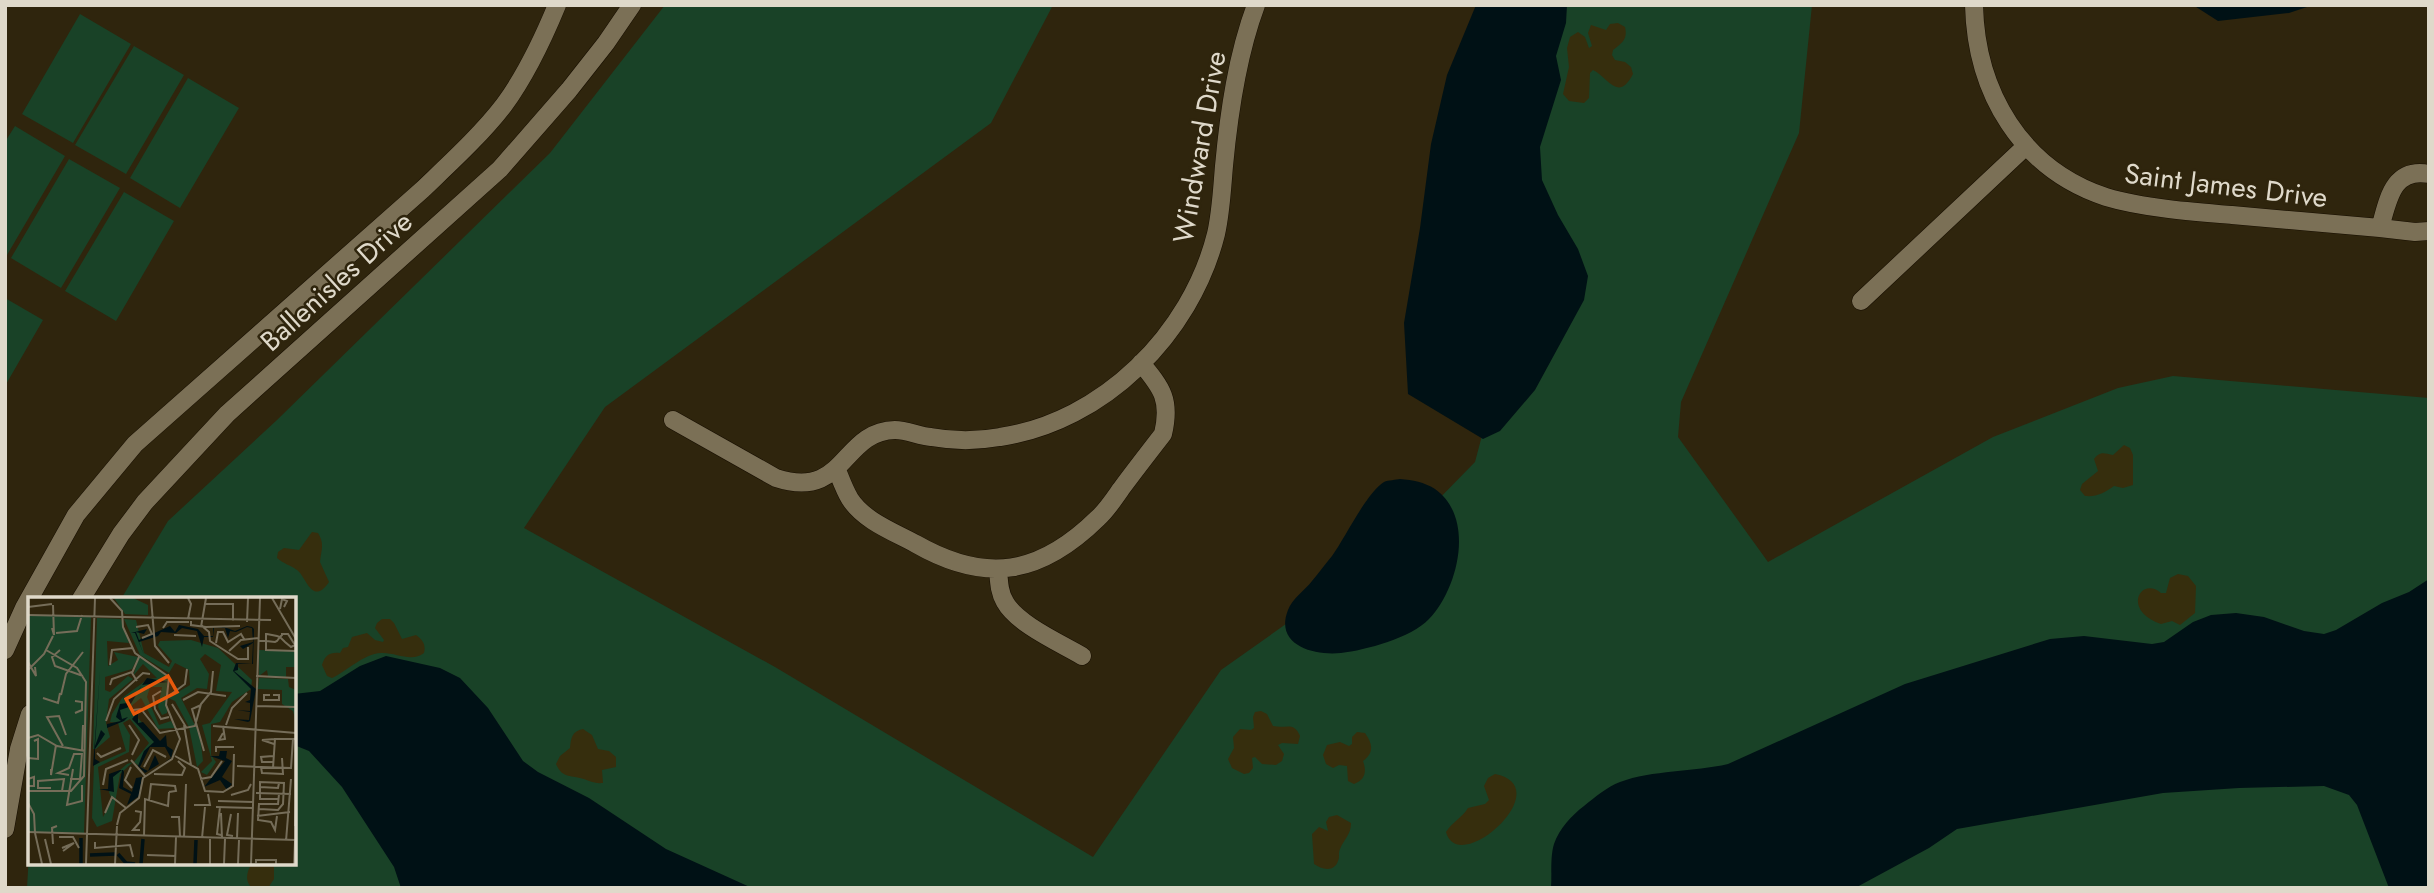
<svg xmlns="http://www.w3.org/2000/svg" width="2434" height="893" viewBox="0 0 2434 893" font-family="Jost,sans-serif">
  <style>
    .green { fill: #194227 }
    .sand { fill: #362e0d }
    .water { fill: #001115 }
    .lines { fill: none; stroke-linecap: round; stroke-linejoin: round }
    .minor-casing { stroke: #170e00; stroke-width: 19 }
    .minor { stroke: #7b7056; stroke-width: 18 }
    .labels { text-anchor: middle; stroke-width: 5; stroke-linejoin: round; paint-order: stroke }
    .street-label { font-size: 28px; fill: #dfd9ca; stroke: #2f250d }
    .inset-river { fill: none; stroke: #001115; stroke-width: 3.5 }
    .inset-road { fill: none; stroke: #756d59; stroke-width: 2 }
    .view { fill: #e8590c; fill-opacity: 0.15; stroke: #e8590c; stroke-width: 3.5 }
    .inset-edge { fill: none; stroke: #dfd9ca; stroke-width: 3.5 }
  </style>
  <rect width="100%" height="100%" fill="#2f250d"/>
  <path class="green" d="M665 5H1053L991 123 605 407 524 528 775 667 1093 857 1221 670 1385 554 1475 462 1529 258 1547 5H1812L1799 133 1681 402 1678 437 1768 562 1993 437 2118 388 2173 376 2429 398V888H27L30 836V863H294V599H121L168 521 277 420 550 153Z
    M80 14 131 44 73 143 22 114Z
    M134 46 184 75 126 174 75 145Z
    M188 78 239 108 180 208 130 178Z
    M15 126 65 156 7 255 5 142Z
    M69 159 120 188 61 288 11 258Z
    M124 192 174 221 116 321 65 291Z
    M5 298 43 320 5 386Z"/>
  <path class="sand" d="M1618 23 1625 27C1628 39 1622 43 1613 50L1612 55 1615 60 1625 62 1631 67 1633 74C1618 103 1608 77 1593 70L1590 73 1589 98 1584 103 1569 101 1563 94 1569 67 1567 48 1570 37 1578 32 1585 37 1589 48 1592 46 1588 33 1591 25 1606 30 1610 24Z
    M2124 445 2130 448 2133 455V485L2123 488 2114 486C2104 493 2097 497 2085 496L2080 490 2082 484 2098 471 2094 459C2100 451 2104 453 2113 455Z
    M312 532 318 533C325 544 321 550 320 562L329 582C312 607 306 576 297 570 290 565 284 564 277 558L278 552 284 548 299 550Z
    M2178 574 2188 576 2196 586 2195 613 2180 625 2172 621 2161 624C2121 610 2141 576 2161 593H2166L2170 578Z
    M382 619H390L394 623 402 639 416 635C423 640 426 645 424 653 411 663 396 652 381 653 363 654 349 670 332 678L327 676 322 665C325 655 330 652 340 653L343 648 348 647 352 637 367 633 375 640 383 642 384 640 375 628 377 623Z
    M1261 711 1267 714 1273 726C1286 729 1294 721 1300 736L1298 744 1282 743 1278 745 1284 754 1282 761 1276 765 1262 764 1255 757 1252 758 1253 768 1249 773 1244 774 1232 768 1228 759 1234 748 1233 737 1240 729 1251 730 1254 728 1253 717 1255 712Z
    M583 729 592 735 598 749 609 751 616 757V767L602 770 603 783C593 784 589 780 580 778 567 775 562 777 556 764L560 756 570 748C571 738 572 731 583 729Z
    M1357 732 1365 733C1373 744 1374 753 1363 761 1367 772 1365 780 1354 784L1348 781 1347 766 1339 765 1333 768 1326 764 1323 755 1327 745 1340 742 1349 746 1352 744V737Z
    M1495 774C1560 787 1458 878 1446 832 1452 822 1462 818 1468 808L1485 804 1489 800 1484 786 1488 778Z
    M1337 815 1351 823C1351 835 1344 839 1340 849 1338 853 1340 857 1338 861 1334 873 1321 869 1314 864L1312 834 1319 827 1328 831 1326 822 1329 817Z
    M252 863 274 865V879L268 888H252C244 881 247 871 252 863Z"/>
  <path class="water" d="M1476 5H1567L1566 23 1556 56 1561 80 1540 147 1542 180 1558 215 1578 249 1588 276 1584 300 1535 390 1500 431 1483 439 1408 394 1404 323 1420 228 1431 144 1447 75Z
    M2193 5H2313L2289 13 2218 21Z
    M1400 479C1413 480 1424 482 1435 489 1476 518 1458 589 1429 619 1411 638 1366 650 1341 653 1314 656 1274 645 1288 610 1292 599 1305 590 1312 581 1319 573 1325 564 1332 556 1345 538 1367 492 1384 482 1388 480 1396 480 1400 479Z
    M2429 579V888H2389L2357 805 2349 795 2324 786 2239 788 2163 793 1957 829 1929 848 1855 888H1551C1552 874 1550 857 1554 844 1559 829 1572 815 1584 806 1595 797 1607 787 1620 782 1652 770 1694 772 1728 764L1905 684 2050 639 2084 636 2152 644 2164 642 2193 622 2211 615 2236 613 2264 617 2304 631 2324 634 2336 630 2382 603 2409 592Z
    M386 656 440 668 460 678 488 708 523 761 538 772 589 798 666 849 752 888H401L394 867 342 787 309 751 294 745V694L320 691 360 666Z"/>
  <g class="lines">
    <defs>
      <path id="minor" d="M1974 5C1976 92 2021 169 2106 197 2142 208 2194 212 2232 215 2281 219 2331 224 2380 228
        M2429 174C2392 167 2388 201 2380 228L2415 232 2429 231
        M1861 301 2026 146
        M673 420 776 478C846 501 841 431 895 430 907 430 919 436 931 437 953 441 978 441 1000 437 1103 422 1191 334 1216 234 1221 212 1222 189 1224 166 1229 112 1237 56 1256 5
        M837 470C841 480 845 491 850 499 864 521 894 532 916 544 986 584 1040 575 1098 518 1107 510 1114 499 1121 489 1135 470 1149 452 1163 434 1171 400 1162 388 1141 363
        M998 569C999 581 999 592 1005 602 1017 624 1060 643 1082 656
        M81 599 121 534 145 502 227 414 500 169 569 90 606 43 632 5
        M5 650 24 608 76 515 135 444 422 190C449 164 481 135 504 105 526 75 543 39 557 5
        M5 829 19 749 30 714"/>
    </defs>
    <use href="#minor" class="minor-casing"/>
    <use href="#minor" class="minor"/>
  </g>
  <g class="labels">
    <g class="street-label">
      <text transform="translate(1199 147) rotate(-80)" y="10">Windward Drive</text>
      <text transform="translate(2226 185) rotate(7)" y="10">Saint James Drive</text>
      <text transform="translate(336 281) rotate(-42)" y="10">Ballenisles Drive</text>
    </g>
  </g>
  <g transform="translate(28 597)">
    <rect width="268" height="268" fill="#2f250d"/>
    <path d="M86 1H105L120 8V18L97 17ZM0 18 63 20 56 236 0 235ZM69 21 93 22 101 46 79 44 80 69 90 63 86 55 110 60 104 72 77 80V93L82 95 100 79 105 82 81 102 78 126 82 140 68 152H65ZM96 22 108 23 116 56 141 70 144 64 130 48 132 44 163 43 190 51 224 83 223 92 204 105 192 125 183 127V158L188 165 179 178 173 175 184 164 174 128 182 126 204 95 188 94 193 68 177 57 172 62 181 77 179 92 169 91 153 101 172 138 175 164 169 170 161 130 147 104 140 101 162 88 161 73 147 66 141 76 112 58ZM231 53 268 54V70H258V80L240 79 239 73 231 79ZM111 60 139 78V116L134 118 130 110 134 90H122L119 100 131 128 143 124 147 131 130 132 113 101 101 111 133 147 121 150 111 169 106 165 121 146 102 122 95 126 102 138 101 155 70 170 75 220 84 203 81 195 85 179 99 167 105 165 92 177 84 224 69 230 64 221 66 168 98 154 90 126 82 125 84 117 94 101 120 82 129 81 115 67 105 79ZM231 81 260 82 261 90 268 93V125L265 114 254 107V93L230 92Z" fill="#194227"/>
    <path d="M151 28 170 32 176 39H185V31L196 30 207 34 219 29 224 30 226 32 225 67H210V73L206 74 228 92 222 124 220 125 206 122 221 123 222 115 209 113 222 114V106L217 105 222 103 223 92 205 74 208 66 224 67 225 46 215 52 212 49 225 45 224 31 219 30 208 35 202 34 200 41 197 31H186L185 40H176L174 50 169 34 154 31 148 36 133 35 130 39 111 45 116 58 107 36H103L119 32 116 37 108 35 111 43 142 29 147 35ZM72 74 67 149 73 133 77 137 67 152V162L72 165 65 169ZM119 81 140 85 114 88 101 110 92 113 94 122 100 120 96 124 79 131V127L93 124 88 120 92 107 99 106 95 101 107 98ZM110 115V126L115 125 132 144 138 138 139 149 145 153 143 162 137 165 143 161 137 150H122L112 170 120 174 127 158 131 167 117 176 110 169 116 154 126 145 104 122ZM192 154H199L198 161 204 164 194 180 204 187 199 193 192 183 176 190 197 164 182 159H191ZM92 173H95L96 175 95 190 104 195 108 181 114 180 111 199 99 208 103 197 91 191 94 173 85 180 86 195 71 192H80L81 177Z" fill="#001115"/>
    <path class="inset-river" d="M90 257 98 266 107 267M62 258 87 257M53 267V241M113 267 115 242M167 267 168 243"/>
    <path class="inset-road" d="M82 1 94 14 95 30 107 56 141 80 138 108 152 142 144 162 115 181 111 201 92 216 89 228M123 1 127 49 141 66M244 1 268 42M177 7H205V24M0 10 24 7M252 12 254 2 259 4 256 10M0 18 243 23M160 22 163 7 160 1M163 24V28L178 30 212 29M219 25 220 1M174 29 181 35 182 44 210 62H220V50M108 30 120 28 124 37 114 41M173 30 178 1M24 31 26 38 25 8M135 31 139 25H161M28 36 49 34 54 18M146 38 168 39M231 44H238L247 45 249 44 252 40 254 38V37H260L267 48 263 50 257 45 252 40 249 39 239 37H238V53M188 46 190 35H195L200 45 213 37 216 42M32 53 24 60 27 69 55 79M237 53 268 54M201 54 213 43 231 41M0 65 8 79 7 70M82 68 84 53 105 51M0 73 16 57 25 39M228 79 268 81M109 84 104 76 111 60M82 88 84 82 104 75M133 94 125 99 127 112 133 122 141 120M33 98 38 77 55 55M242 98H236V103H251V98H245M15 101 30 106 32 96M138 101 157 87 159 72M155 103 170 95 198 99M144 107 158 130M173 108 164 112 176 154M228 109 268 110M105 113 113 112 132 136 167 129 173 107 183 95 185 74M47 116 54 113V105L47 104M78 124 86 102 115 76 122 77M101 128 111 143 104 158M156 128 163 168M198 128 204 111 219 96 216 99M185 129 268 136M195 136 191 143 197 142 195 129M0 141 10 138 29 149 57 154M246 147 234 143 247 142M35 149 19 120 31 119 38 138M54 153 55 128M188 155V150H206M69 156 73 160 93 151M147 159 170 172 177 194 195 195 205 189 206 157M0 161 10 162V142L6 144M103 163 117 179M245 165H234L233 160 245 159M209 169 263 171 265 142M103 170 97 183 104 191M116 170 125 153 138 160M233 170 234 176 255 177 254 161M245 171 247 142H267M23 172V178L28 148M45 172 39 208 54 204V188M126 177 154 178 157 171 150 164M41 178 30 176 41 171 46 157H54M0 182 6 180V189H0M42 182H52L54 156M172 182 183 180 194 164M75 188 78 172 100 163M232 190 250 191 251 186M23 191H10V184L36 182 34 194M0 194H43L56 179 58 85 49 71 18 53M228 196 263 197M203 198 220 193 223 187M121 203 123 187 147 189 148 194 141 195M190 204 225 205M0 206 6 217 7 236M166 208H182L180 197M188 210 224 211M192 210 189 237 193 238M231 212 250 213 255 207 256 186 232 185V202H250M107 214 113 215 112 225 105 233H112M77 216 84 200 98 211M193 216 194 241M203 217 199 238 205 239M229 219 262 215M249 219 247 233 243 225 230 223 231 207H250L251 197M143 220H151L152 240M267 229 268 205M0 235 268 243M7 236 14 267M116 239 117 202 140 209 141 195M31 240H45L51 251M156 240 158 187M174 241 177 210M209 241 210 216M17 242 23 267M258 244 263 182M67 245V251L102 248 105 260M25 247 24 231 29 229M34 251 46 246 35 254M119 258 148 259M228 266V263H248V267M58 267 67 1M87 267 89 229M147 267 148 240M182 267V242M196 267 197 242M210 267 211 243M223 267 232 1M266 267 267 244"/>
    <path class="view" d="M140 79 149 95 106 117 98 102Z"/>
    <rect width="268" height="268" class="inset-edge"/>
  </g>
  <rect width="2434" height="893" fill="none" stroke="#dfd9ca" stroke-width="14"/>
</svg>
